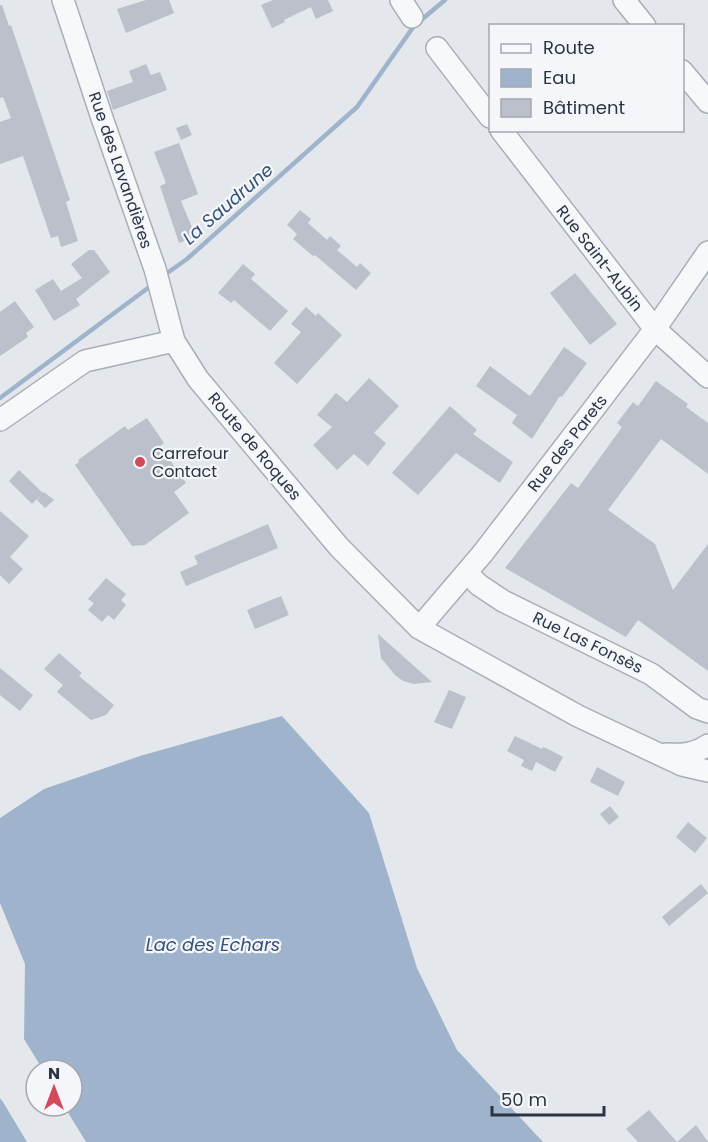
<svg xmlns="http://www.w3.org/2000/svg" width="708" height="1142" viewBox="0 0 708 1142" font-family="Poppins,sans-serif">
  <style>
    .water { fill: #9fb4cc }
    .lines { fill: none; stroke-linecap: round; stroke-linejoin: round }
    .stream { stroke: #9fb4cc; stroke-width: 4.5 }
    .building { fill: #bbc0ca }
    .minor-casing { stroke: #a9aeb7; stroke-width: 24 }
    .minor { stroke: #f7f8fa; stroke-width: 21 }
    .poi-dot { fill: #d1495b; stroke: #f4f6f9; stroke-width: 2 }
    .labels { text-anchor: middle; stroke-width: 4.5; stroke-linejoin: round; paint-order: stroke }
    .street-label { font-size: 16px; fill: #2b3445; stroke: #f4f6f9 }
    .poi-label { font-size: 16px; fill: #2b3445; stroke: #f4f6f9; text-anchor: start }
    .water-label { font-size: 18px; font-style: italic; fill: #34527a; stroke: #f4f6f9 }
  </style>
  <rect width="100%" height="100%" fill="#e4e7ec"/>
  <path class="water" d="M282 716 369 813 417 968 457 1050 543 1142H86L64 1106H72V1070H43L24 1039 25 964 0 903V818L44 789 140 756Z
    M0 1098 3 1102 27 1142H0Z"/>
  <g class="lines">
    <path class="stream" d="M163 276 187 259 357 107 414 26 445 0
      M0 398 152 285"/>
  </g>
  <path class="building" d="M146 0H169L174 13 126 33 117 9Z
    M273 0H328L333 11 316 19 311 7 284 20 285 22 272 28 261 5Z
    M0 5H2L9 26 11 25 70 200 66 202 78 241 61 247 58 236 51 238 23 156 0 164V122L11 118 3 97 0 98Z
    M146 64 151 75 160 72 167 90 113 110 107 91 133 82 129 71Z
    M187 124 192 135 181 140 176 128Z
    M179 143 198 194 181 201 196 237 179 243 160 186 166 183 154 152Z
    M300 210 311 219 308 223 327 240 330 236 341 246 337 250 357 267 360 263 371 273 356 290 315 255 313 256 293 239 297 234 287 225Z
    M89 250H94L110 272 76 299 80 305 54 321 35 290 53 279 61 291 82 278 71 264Z
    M243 264 255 274 251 279 288 311 270 331 234 300 231 303 218 293Z
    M575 273 617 324 590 345 550 293Z
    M15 301 34 327 26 333 28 337 0 356V312Z
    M306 307 316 316 318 313 342 335 297 384 274 363 301 332 291 324Z
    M564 347 587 363 562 397 560 396 532 439 512 423 517 415 476 386 490 366 530 396Z
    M369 378 399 406 374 433 386 443 368 466 354 454 337 470 313 445 332 427 317 415 336 393 347 402Z
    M656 381 688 404 686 407 708 423V474L661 439 608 510 655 544 673 590 708 544V671L638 620 626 637 505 568 571 483 578 488 622 427 617 423 633 402 638 406Z
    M450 406 477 430 473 434 513 462 500 483 456 453 418 495 392 473Z
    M147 418 164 443 160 446 186 483 174 492 189 513 145 545 132 546 75 465 79 462 78 460 125 426 128 430Z
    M19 470 43 493 44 492 54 500 45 508 37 500 41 495 32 504 9 481Z
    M0 511 29 536 10 557 23 569 9 584 0 575Z
    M268 524 278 548 186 586 180 572 198 564 194 556Z
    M106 578 126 594 121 600 126 605 114 620 108 615 102 622 88 610 94 603 88 599Z
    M281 596 289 615 255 629 247 610Z
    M378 634 432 682 414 684 403 681 395 675 381 658Z
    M59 653 82 673 79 676 114 705 106 715 91 720 57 692 63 685 44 669Z
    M0 668 33 695 20 711 0 695Z
    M449 690 466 697 452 729 434 722Z
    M515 736 542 749 543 747 550 750 563 757 555 772 536 762 532 771 521 766 524 760 507 751Z
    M597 767 625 782 618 796 590 782Z
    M610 806 619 817 609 825 600 814Z
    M688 822 707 838 695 853 676 837Z
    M701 884 708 893 669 926 662 917Z
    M649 1110 677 1142 696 1125 708 1142H638L626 1129Z"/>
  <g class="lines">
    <defs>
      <path id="minor" d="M63 0 102 118 155 269 174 341 198 379 339 547 419 628 578 716 682 765 708 771
        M401 0 412 17
        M624 0 645 26
        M437 48 490 117
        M682 71 708 102
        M501 130 655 329 708 377
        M0 420 85 361 174 341
        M467 573 479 585 503 601 651 674 697 708 708 712
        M419 628 483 553 655 329 708 252
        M666 754C682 755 695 754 708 745"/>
    </defs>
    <use href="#minor" class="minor-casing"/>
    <use href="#minor" class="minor"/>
  </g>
  <circle class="poi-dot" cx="140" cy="462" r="6"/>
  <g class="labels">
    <g class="street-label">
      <text transform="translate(121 170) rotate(71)" y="6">Rue des Lavandières</text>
      <text transform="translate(600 258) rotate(52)" y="6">Rue Saint-Aubin</text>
      <text transform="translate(567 443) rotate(-52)" y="6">Rue des Parets</text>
      <text transform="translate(255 446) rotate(50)" y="6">Route de Roques</text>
      <text transform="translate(588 642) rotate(26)" y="6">Rue Las Fonsès</text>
    </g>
    <g class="poi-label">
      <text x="152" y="459">Carrefour<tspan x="152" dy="18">Contact</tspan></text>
    </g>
    <g class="water-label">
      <text transform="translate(228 204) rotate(-41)" y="6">La Saudrune</text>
      <text x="213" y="951">Lac des Echars</text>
    </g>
  </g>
  <rect x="489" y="24" width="195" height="108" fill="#f4f6f9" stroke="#a4a8b1" stroke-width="1.5"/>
  <rect x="501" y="44" width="30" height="9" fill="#f7f8fa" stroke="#a4a8b1" stroke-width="1.5"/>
  <text x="543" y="54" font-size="18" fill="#2b3445">Route</text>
  <rect x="501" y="69" width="30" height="18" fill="#9fb4cc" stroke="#a4a8b1" stroke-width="1.5"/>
  <text x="543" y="84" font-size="18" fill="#2b3445">Eau</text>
  <rect x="501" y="99" width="30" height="18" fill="#bbc0ca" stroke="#a4a8b1" stroke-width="1.5"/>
  <text x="543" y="114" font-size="18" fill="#2b3445">Bâtiment</text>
  <g transform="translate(54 1088)"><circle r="28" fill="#f4f6f9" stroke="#a4a8b1" stroke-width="1.5"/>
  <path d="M0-4.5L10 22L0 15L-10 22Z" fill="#d1495b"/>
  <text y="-9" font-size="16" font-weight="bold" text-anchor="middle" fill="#2b3445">N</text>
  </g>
  <path d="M492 1106v9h112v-9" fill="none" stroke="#2b3445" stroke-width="3"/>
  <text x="501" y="1106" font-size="18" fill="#2b3445" stroke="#f4f6f9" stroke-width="4.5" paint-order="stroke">50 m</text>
</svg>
